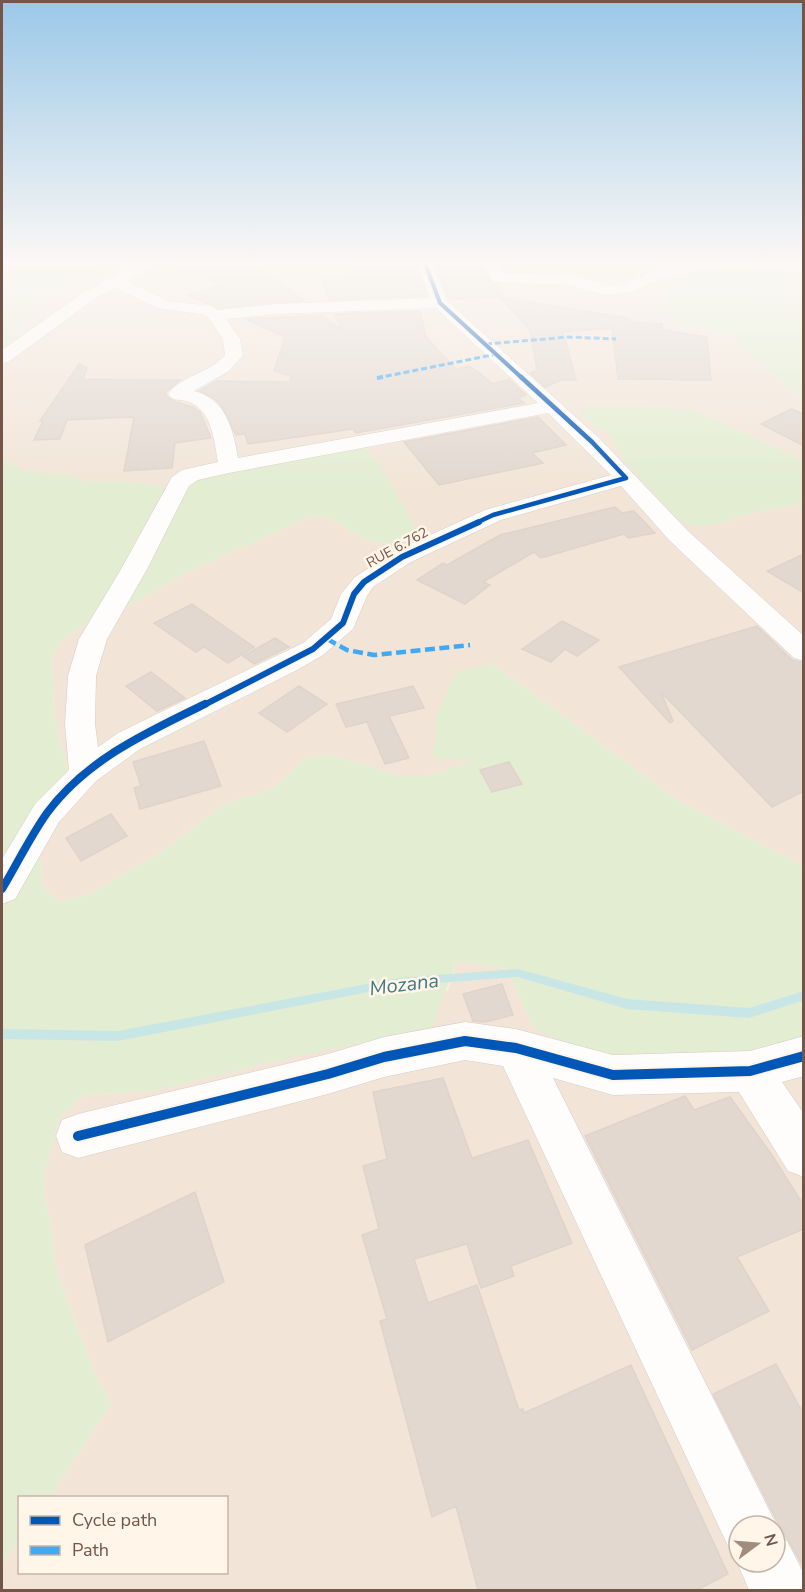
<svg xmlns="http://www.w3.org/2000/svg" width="805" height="1592" viewBox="0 0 805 1592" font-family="'Nunito Sans',sans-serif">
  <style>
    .residential { fill: #f2e5d8; fill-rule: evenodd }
    .green { fill: #e3edd2 }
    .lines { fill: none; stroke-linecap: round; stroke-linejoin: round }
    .stream { fill: #c9e6e7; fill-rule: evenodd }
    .building { fill: #e2d8d0; stroke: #dfd3ca; stroke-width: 1.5 }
    .minor-casing { stroke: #d4ccc6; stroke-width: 1 }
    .minor { fill: #fefdfc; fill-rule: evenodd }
    .quiet-far2 { stroke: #3fa9f5; stroke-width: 3; stroke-dasharray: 6 3; stroke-linecap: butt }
    .quiet-far1 { stroke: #3fa9f5; stroke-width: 4; stroke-dasharray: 8 4; stroke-linecap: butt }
    .quiet { stroke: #3fa9f5; stroke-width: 4.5; stroke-dasharray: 10 4.5; stroke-linecap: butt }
    .cycleway-far4-casing { stroke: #fff5e8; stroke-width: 6 }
    .cycleway-far3-casing { stroke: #fff5e8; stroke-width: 7 }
    .cycleway-far2-casing { stroke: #fff5e8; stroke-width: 9 }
    .cycleway-far1-casing { stroke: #fff5e8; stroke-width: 11 }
    .cycleway-casing { stroke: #fff5e8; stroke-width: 14 }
    .cycleway-far4 { stroke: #0057b8; stroke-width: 4 }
    .cycleway-far3 { stroke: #0057b8; stroke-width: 4.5 }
    .cycleway-far2 { stroke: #0057b8; stroke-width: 6 }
    .cycleway-far1 { stroke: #0057b8; stroke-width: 8 }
    .cycleway { stroke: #0057b8; stroke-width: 10 }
    .labels { text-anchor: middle; stroke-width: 5; stroke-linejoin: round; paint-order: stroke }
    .far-street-label { font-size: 14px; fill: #745648; stroke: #fff5e8 }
    .near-water-label { font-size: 20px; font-style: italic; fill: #3f7981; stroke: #fff5e8 }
  </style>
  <rect width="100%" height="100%" fill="#f6f0e8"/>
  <path class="residential" d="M141 263H705L680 273 684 323 733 336 764 368 803 398V462L793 455 694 410 580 415 610 435 622 458 719 524 747 514 803 503V866L677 800 493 664 476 761 428 776H401L331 755 306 757 274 788 223 805 163 851 90 894 60 902 42 886 39 844 71 784 54 718 52 655 61 641 93 618 134 603 183 574 309 517 327 516 362 538 380 543 399 544 267 466 233 470 168 488 137 482 82 481 69 475 24 471 2 457V350L9 345 25 317 41 301 57 293 67 279Z
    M457 962 507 969 534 1028 803 1046V1590H2V1565L19 1540 20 1572H226V1498L50 1497 111 1404 93 1369 57 1273 43 1180 59 1119 83 1095 154 1091 278 1060 448 990ZM739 1526H775V1562H739Z"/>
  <path class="green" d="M2 263H141L67 279 57 293 41 301 25 317 9 345 2 350Z
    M705 263H803V398L764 368 733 336 684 323 651 305 680 273Z
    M611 406 694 410 793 455 803 462V503L747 514 719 524 700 526 680 522 622 458 610 435 579 415 582 408Z
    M362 446 377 460 415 527 414 537 399 544 380 543 362 538 327 516 309 517 183 574 134 603 93 618 61 641 52 655 54 718 71 784 39 844 42 886 60 902 90 894 163 851 223 805 274 788 306 757 331 755 401 776H428L474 761 433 758 437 714 457 671 493 664 677 800 803 866V1046L712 1060 589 1053 534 1028 507 969 457 962 431 1028 278 1060 154 1091 83 1095 59 1119 43 1180 57 1273 93 1369 111 1404 50 1497 20 1498 19 1540 2 1565V457L24 471 69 475 82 481 137 482 168 488 233 470 267 466Z"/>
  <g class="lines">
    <path class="stream" d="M518 969 627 999 749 1008 804 991V1000L749 1018 627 1009 518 977 399 986 118 1041 2 1039V1029L118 1031 399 978Z"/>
  </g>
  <path class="building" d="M174 263H233L240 268 257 265 304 301 218 308 188 295 224 284 173 269Z
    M354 263H416L427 296 329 300 321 277 355 275Z
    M434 263H480L492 283 498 284 504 297 449 299Z
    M501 298 630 318 629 322 662 324V330L707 337 711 380 618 379 612 328 563 332 576 380H561L545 387 530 373 537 370 530 330Z
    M420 311 426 337 456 369 470 366 493 384 509 379 526 395 518 398 524 403 356 433 353 429 248 444 245 434 236 435 222 407 215 399 199 391 217 381 290 382 291 376 274 371 285 337 245 319 322 315 341 329 335 314Z
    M79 364 87 368 83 379 180 380 166 392V395L173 401 193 407 200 412 211 438 175 443 172 468 124 471 134 417 67 420 60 439 34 440 43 421H40Z
    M791 409 804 414V446L761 424Z
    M538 417 566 445 532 453 543 463 439 485 404 442Z
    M615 507 622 513 634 511 655 533 628 538 624 534 541 558 534 552 483 582 490 585 465 604 417 580 443 563 447 565 500 535Z
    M804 554V593L767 571Z
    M192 604 254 647 228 663 204 647 196 652 154 623Z
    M562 621 599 640 577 656 565 649 551 662 522 649Z
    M757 626 792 660 804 663V791L772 807 661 692 673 721 670 723 619 667Z
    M275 638 289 647 254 664 243 656Z
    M151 672 185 698 157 711 126 686Z
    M299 686 327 704 287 732 259 713Z
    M413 686 424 708 389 716 409 758 385 764 367 722 346 727 336 704Z
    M204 741 221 786 140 809 134 788 141 786 133 762Z
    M509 762 522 784 492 792 480 770Z
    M111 814 127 836 81 861 66 838Z
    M502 984 513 1015 485 1022 473 1021 463 994Z
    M443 1078 472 1158 528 1140 572 1243 511 1266 514 1276 481 1288 467 1244 414 1259 428 1303 477 1285 519 1410 523 1409 524 1413 631 1365 728 1574 697 1590H478L456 1506 432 1517 380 1321 387 1319 362 1235 379 1229 363 1166 387 1159 373 1092Z
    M685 1096 694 1110 730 1097 772 1155 804 1206V1229L737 1257 769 1311 692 1350 585 1136Z
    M195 1192 224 1282 108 1342 85 1245Z
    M776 1364 804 1415V1568L777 1521 713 1394Z"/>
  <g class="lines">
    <defs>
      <path id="minor" d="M138 263H156L127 281 168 301 211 306 218 310 277 304 430 298 418 263H432L447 301 599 438 688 531 804 636V661L794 658 670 541 621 486 501 520 411 562 373 587 367 596 353 629 323 655 297 670 140 749 96 781 59 822 15 899 2 904V859L35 804 69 770 65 724 68 676 79 639 120 571 172 477 182 470 218 462C214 440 212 408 186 401 178 399 173 401 168 394 182 375 210 373 225 355L223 339 206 315 158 308 115 288 96 298 8 362 2 363V350L84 292ZM436 308 538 403 238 458C233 429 226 399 194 391L229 371 243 355 240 339 226 319 277 314ZM548 413 611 475 485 510 393 552 355 577 341 594 331 619 303 643 118 733 98 747 95 724 96 676 107 639 146 571 189 486 198 480 229 473Z
        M482 263H496L504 274 572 275 607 285 623 284 653 272 690 263H804V272L728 268 695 271 663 278 632 292 607 295 587 291 570 285 494 282Z
        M465 1022 516 1029 613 1055 750 1051 804 1036V1076L782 1082 804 1114V1177L788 1171 739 1092 613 1095 553 1078 777 1526 775 1531V1526H739V1551L728 1546 503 1066 465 1060 384 1077 328 1094 78 1158 62 1152 56 1136 62 1120 78 1114 328 1054 384 1037Z
        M775 1536 787 1541 804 1574V1590H749L737 1562 739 1556V1562H775Z"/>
    </defs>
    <use href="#minor" class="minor-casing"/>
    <use href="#minor" class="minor"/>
    <path class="quiet-far2" d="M486 344 568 337 616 339
      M377 378 497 354"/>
    <path class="quiet-far1" d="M377 378 383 377"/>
    <path class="quiet" d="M327 639 347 650 374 655 470 645"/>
    <defs>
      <path id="cycleway-far4" d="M425 263 440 303 522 378"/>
      <path id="cycleway-far3" d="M476 523 493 515 626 478 592 442 521 377"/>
      <path id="cycleway-far2" d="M202 706 313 649 343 623 354 594 364 582 402 557 479 522"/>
      <path id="cycleway-far1" d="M2 889C17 864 30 837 47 813 86 760 147 732 205 704"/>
      <path id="cycleway" d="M78 1136 328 1074 384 1057 465 1041 516 1048 613 1075 750 1071 804 1056"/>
    </defs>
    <use href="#cycleway-far4" class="cycleway-far4-casing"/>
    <use href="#cycleway-far3" class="cycleway-far3-casing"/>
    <use href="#cycleway-far2" class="cycleway-far2-casing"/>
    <use href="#cycleway-far1" class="cycleway-far1-casing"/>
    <use href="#cycleway" class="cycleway-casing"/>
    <use href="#cycleway-far4" class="cycleway-far4"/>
    <use href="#cycleway-far3" class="cycleway-far3"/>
    <use href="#cycleway-far2" class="cycleway-far2"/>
    <use href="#cycleway-far1" class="cycleway-far1"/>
    <use href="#cycleway" class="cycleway"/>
  </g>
  <linearGradient id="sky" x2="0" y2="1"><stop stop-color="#9bc8e8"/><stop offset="0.54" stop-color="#fbf8f5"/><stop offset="1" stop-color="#fbf8f5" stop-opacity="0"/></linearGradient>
  <rect width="805" height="486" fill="url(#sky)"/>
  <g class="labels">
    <g class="far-street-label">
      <text transform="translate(397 547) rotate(-29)" y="5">RUE 6.762</text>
    </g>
    <g class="near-water-label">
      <text transform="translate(404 984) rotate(-7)" y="7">Mozana</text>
    </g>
  </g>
  <rect width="805" height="1592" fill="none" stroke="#745648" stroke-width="6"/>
  <rect x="18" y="1496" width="210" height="78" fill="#fff5e8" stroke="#c7b5a8" stroke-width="1.5"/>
  <rect x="30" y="1516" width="30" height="9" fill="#0057b8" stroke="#c7b5a8" stroke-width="1.5"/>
  <text x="72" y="1526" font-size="18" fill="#745648">Cycle path</text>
  <rect x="30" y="1546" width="30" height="9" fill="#3fa9f5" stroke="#c7b5a8" stroke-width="1.5"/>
  <text x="72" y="1556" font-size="18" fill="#745648">Path</text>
  <g transform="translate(757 1544) rotate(74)"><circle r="28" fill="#fff5e8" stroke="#c7b5a8" stroke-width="1.5"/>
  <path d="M0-4.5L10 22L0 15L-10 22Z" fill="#a28c80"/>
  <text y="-9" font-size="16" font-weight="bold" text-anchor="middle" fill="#745648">N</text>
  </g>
</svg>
